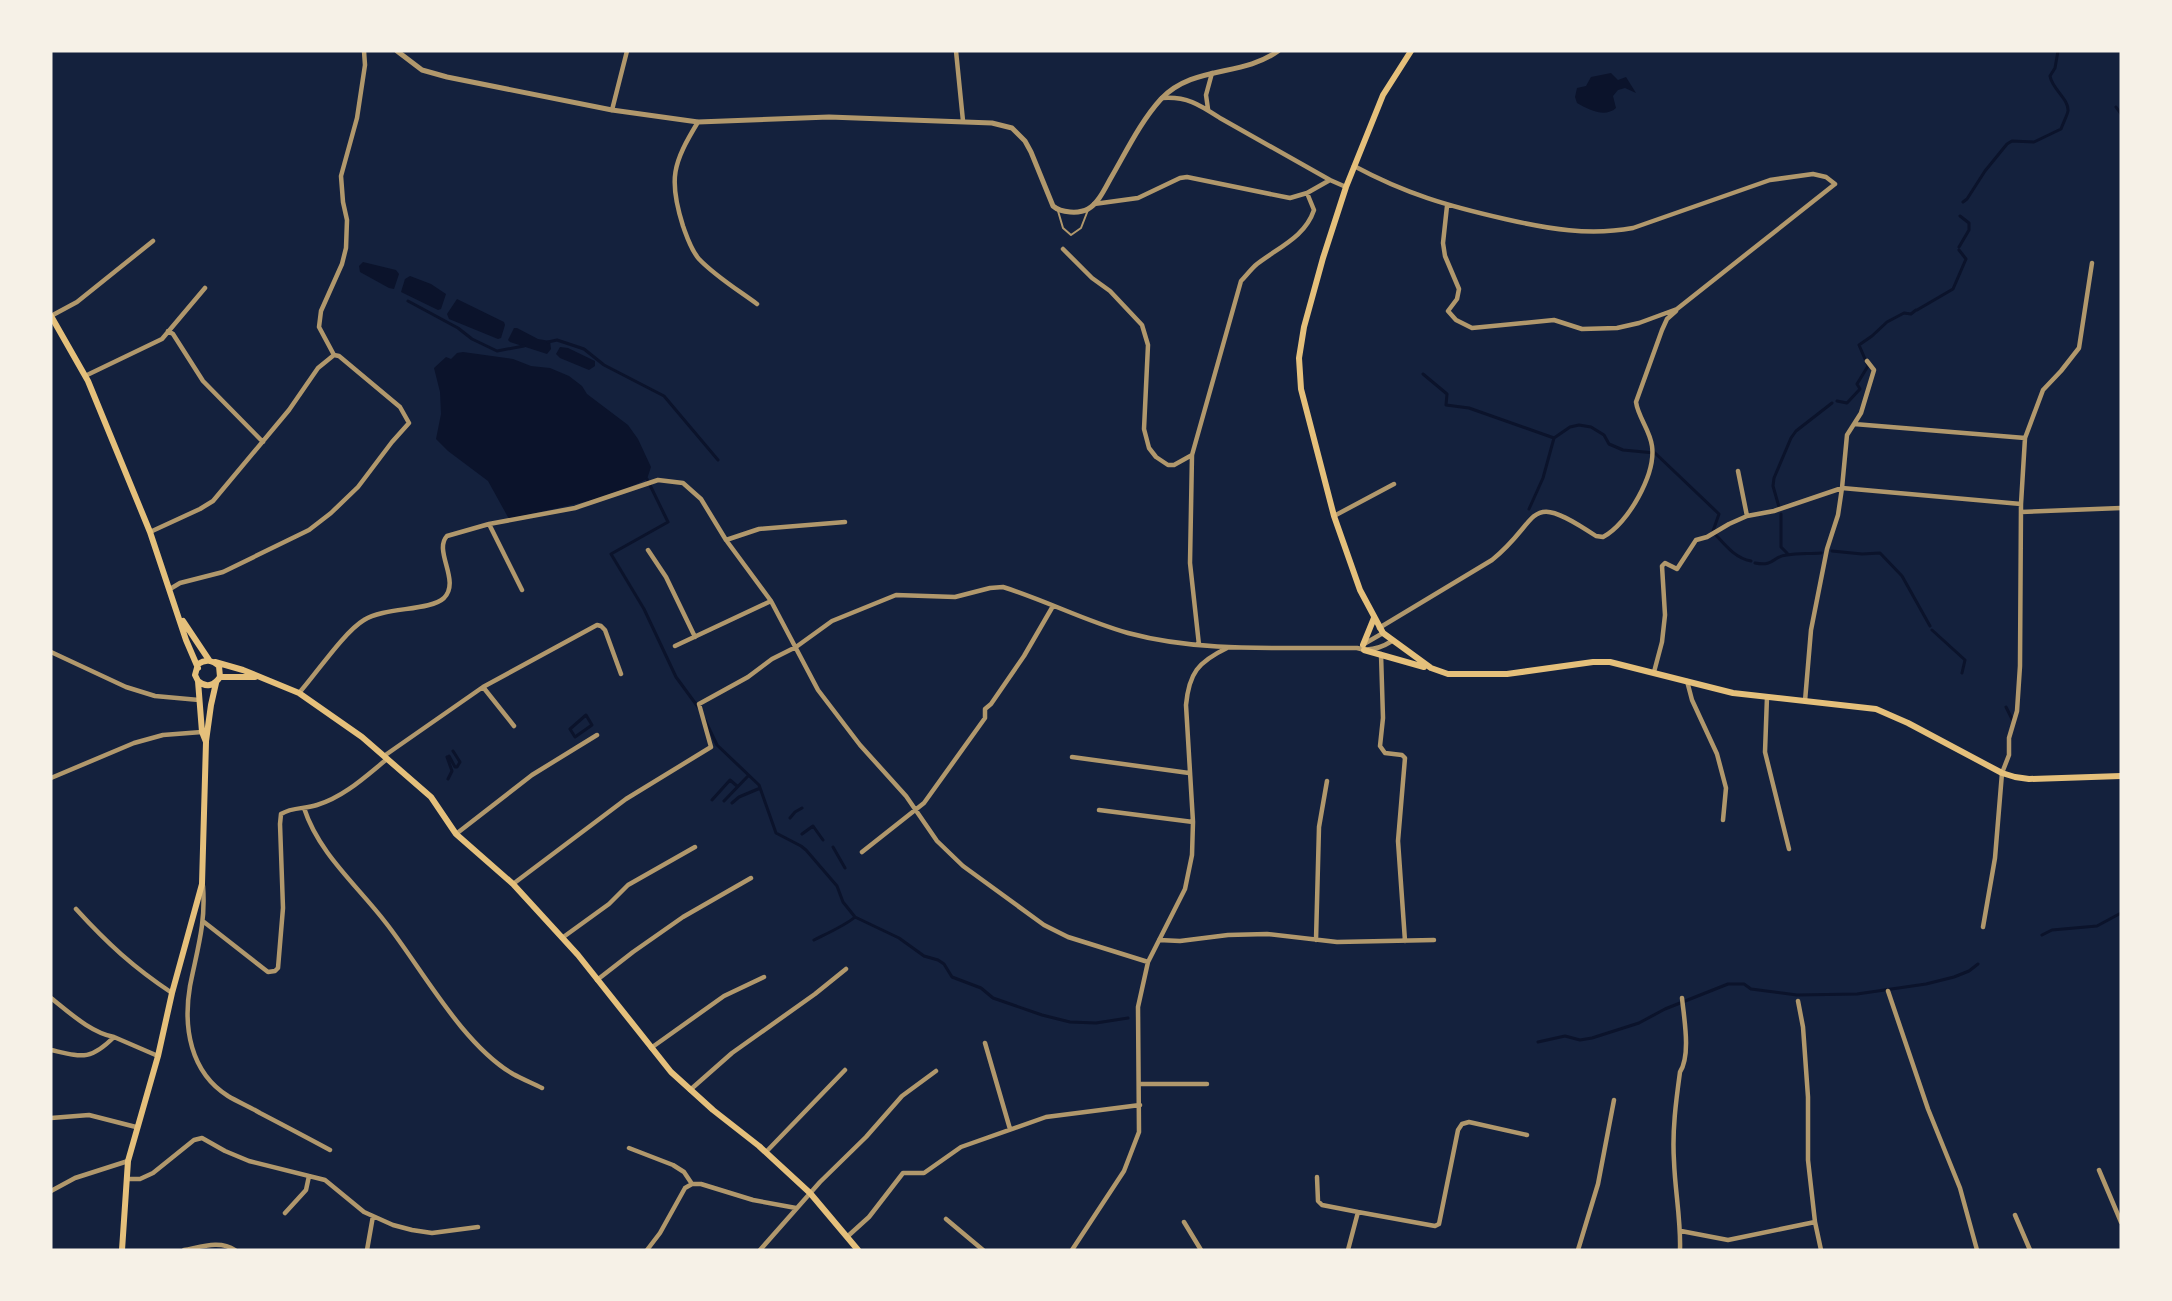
<svg xmlns="http://www.w3.org/2000/svg" width="2172" height="1301" viewBox="0 0 2172 1301" font-family="'Roboto Serif',serif">
  <style>
    .water { fill: #0b132b }
    .lines { fill: none; stroke-linecap: round; stroke-linejoin: round }
    .stream { stroke: #0b132b; stroke-width: 3 }
    .service { stroke: #b1986c; stroke-width: 2 }
    .minor { stroke: #b1986c; stroke-width: 4.5 }
    .tertiary { stroke: #b1986c; stroke-width: 5 }
    .secondary { stroke: #e5c07b; stroke-width: 6 }
  </style>
  <rect width="100%" height="100%" fill="#14213d"/>
  <path class="water" d="M1611 73 1618 80 1626 77 1636 93 1625 88 1618 90 1613 96 1616 108C1605 118 1589 110 1577 103L1575 97 1577 88 1586 86 1591 77Z
    M363 262 396 270 399 274 394 289 389 288 360 272 359 266Z
    M410 276 431 284 446 294 441 309 438 310 401 292 405 279Z
    M457 299 504 322 505 325 501 338 498 339 449 319 447 314Z
    M514 328H517L538 339 550 341 551 349 547 354 510 342 508 340Z
    M560 347 568 348 595 361V366L589 370 560 358 556 354Z
    M463 352 513 359 531 366 550 368 569 376 582 386 587 394 628 425 638 439 651 467 647 479 622 491 593 500 509 519 488 481 448 451 436 439 441 414 440 392 434 368 446 357 451 359 457 353Z"/>
  <g class="lines">
    <path class="stream" d="M2116 107 2121 114
      M1963 202 1967 199 1985 171 2007 144 2012 141 2034 142 2061 129C2063 123 2067 116 2068 111 2069 99 2052 89 2050 76L2055 68 2058 51
      M1959 247 1969 230V223L1960 216
      M408 301 458 328 472 339 497 351 524 346
      M1917 310 1953 289 1966 259 1959 250
      M548 342 557 340 584 349 604 365 664 396 718 460
      M1423 374 1447 394 1446 405 1469 408 1554 438
      M1837 401 1847 403 1860 389 1857 384 1868 366 1859 345 1872 336 1887 322 1904 313 1911 314 1916 310
      M647 479 668 522 611 554 644 609 676 677 698 707
      M1779 507 1773 486 1774 478 1791 438 1796 431 1832 403
      M1529 509 1543 478 1554 438 1570 427 1579 425 1591 427 1604 435 1609 444 1623 450 1655 453 1719 514 1713 531
      M1781 514V547L1787 553
      M1715 534C1725 545 1735 558 1751 561
      M1832 551 1862 554 1880 553 1902 576 1930 626
      M1755 563C1775 567 1772 556 1787 555 1798 553 1809 554 1821 553
      M1932 630 1965 660 1962 673
      M2006 707 2012 719
      M586 715 592 725 575 737 570 729Z
      M705 720 717 745 759 785 776 833 801 846 806 850 837 886 843 902 855 917 899 938 924 956 938 960 944 964 952 977 981 988 993 998 1042 1015 1070 1022 1096 1023 1128 1018
      M449 756 455 767H457L460 762 453 751
      M447 757 452 771 448 779
      M712 800 730 780 737 786
      M724 801 748 776
      M732 803 739 797 758 789
      M790 818 795 812 802 808
      M802 834 813 826 823 840
      M833 847 845 868
      M2042 935 2052 930 2097 926 2121 913
      M814 940C826 934 846 925 855 917
      M1538 1042 1565 1036 1580 1040 1592 1038 1639 1023 1665 1009 1728 984H1744L1751 989 1797 995 1857 994 1926 984 1954 977 1969 971 1978 964"/>
    <path class="service" d="M1058 211 1063 228 1071 235 1081 228 1088 210"/>
    <path class="minor" d="M956 51 963 121
      M1162 98C1187 96 1200 105 1220 118L1330 180 1346 187
      M1208 109 1206 95 1212 73
      M612 110 627 51
      M698 122C673 163 668 179 683 226 687 237 691 250 699 259 715 276 738 290 757 304
      M1354 166C1406 194 1448 206 1505 219 1549 229 1589 236 1633 228L1770 180 1813 174 1826 177 1835 184 1677 309 1639 323 1617 328 1582 329 1554 320 1472 328 1456 320 1448 311 1457 299 1459 289 1445 256 1443 243 1447 206
      M1094 204 1138 198 1180 178 1187 177 1290 198 1307 193 1330 180
      M1063 249 1092 278 1110 291 1142 325 1148 345 1144 429 1149 448 1156 457 1168 465H1174L1192 455
      M51 316 77 302 153 241
      M168 331 173 334 203 381 263 442
      M85 376 162 339 205 288
      M1854 424 2025 438
      M1738 471 1747 516
      M2021 512 2121 508
      M1334 516 1394 484
      M489 524 522 590
      M150 532 200 509 213 501 289 410 318 368 334 355 319 327 321 311 342 264 346 248 347 220 343 202 341 176 357 118 365 65 364 51
      M726 540 759 529 845 522
      M648 550 666 577 695 637
      M170 589 180 583 223 572 309 530 331 513 358 487 392 442 409 423 400 407 339 356 334 355
      M1379 628 1492 560C1543 519 1524 488 1596 536L1603 537C1628 524 1656 474 1652 446 1650 430 1638 417 1636 402L1662 330 1667 319 1676 311
      M1364 644 1383 633
      M1199 645 1190 563 1192 455 1241 281C1246 276 1251 269 1257 264 1279 247 1305 237 1314 210L1307 193
      M675 646 771 601
      M51 652 126 687 155 696 199 700
      M1381 654 1383 718 1380 746 1385 753 1402 755 1405 758 1398 841 1405 941
      M1654 672 1662 642 1665 615 1662 566 1665 563 1677 569 1696 540 1707 537 1729 524 1747 516 1774 511 1842 488 2021 504
      M1687 681 1692 700 1717 754 1726 788 1723 820
      M483 687 514 726
      M299 693C316 674 344 632 364 620 384 607 430 611 444 598 461 581 433 551 447 536L489 524 575 508 658 480 683 483 701 499 726 540 771 601 818 690 860 745 906 796 937 841 963 866 1044 925 1068 937 1148 962
      M1767 697 1765 752 1789 849
      M1805 701 1811 630 1827 549 1838 515 1842 488 1847 435 1861 413 1874 370 1867 361
      M384 756 483 687 597 625 601 626 605 630 621 674
      M1072 757 1189 773
      M51 778 134 743 163 735 202 732
      M304 808C319 854 357 885 386 923 422 969 462 1044 513 1074 522 1079 532 1083 542 1088
      M1099 810 1193 822
      M456 834 532 775 597 735
      M862 852 924 803 985 718V709L991 704 1024 656 1053 606
      M513 884 626 799 711 747 699 704 748 677 772 659 796 647 832 621 896 595 955 597 990 588 1003 587C1045 600 1085 621 1128 633 1202 653 1281 647 1357 648 1370 652 1381 648 1392 641
      M203 886C206 924 197 950 190 986 183 1027 190 1072 228 1096 238 1102 250 1107 260 1113 283 1125 306 1137 330 1150
      M76 909C108 944 133 967 172 993
      M204 922 268 972 275 971 278 968 283 908 280 824 281 814C292 807 305 809 317 805 344 797 366 776 387 759
      M1983 927 1995 858 2002 773 2009 755V738L2017 711 2020 666 2021 504 2025 438 2043 390 2061 371 2079 348 2092 263
      M562 938 609 904 628 885 695 847
      M1159 940 1180 941 1228 935 1267 934 1337 942 1434 940
      M1316 940 1319 827 1327 781
      M597 980 633 952 683 917 751 878
      M1888 991 1928 1109 1960 1188 1977 1250
      M51 998C70 1013 90 1032 114 1037
      M1798 1001 1803 1027 1808 1097V1160L1815 1222 1821 1250
      M985 1043 1010 1129
      M651 1048 724 996 764 977
      M51 1050C82 1057 90 1061 114 1037L158 1056
      M1139 1084H1207
      M690 1090 732 1053 815 994 846 969
      M51 1118 89 1115 136 1127
      M629 1148 673 1165 684 1172 692 1184
      M766 1152 845 1070
      M2099 1170 2121 1222
      M1317 1177 1318 1201 1322 1205 1358 1212
      M127 1179H140L153 1173 194 1140 202 1138 225 1151 249 1161 325 1180 364 1212 393 1225 412 1230 432 1233 478 1227
      M51 1191 75 1178 128 1161
      M285 1213 306 1190 309 1176
      M2015 1215 2030 1250
      M946 1219 983 1250
      M1184 1222 1201 1250
      M1681 1231 1728 1240 1815 1222
      M848 1236 869 1217 903 1173H924L961 1147 1046 1117 1140 1105
      M184 1250C201 1247 220 1240 235 1250
      M367 1250 373 1216
      M647 1250 660 1233 685 1188 692 1184H701L753 1200 796 1208
      M760 1250 820 1182 866 1137 902 1096 936 1071
      M1072 1250 1124 1171 1139 1132 1138 1007 1148 962 1185 889 1192 855 1193 822 1186 705C1189 673 1198 662 1227 648
      M1348 1250 1358 1212 1435 1226 1439 1224 1458 1130 1462 1124 1469 1122 1527 1135
      M1578 1250 1598 1184 1614 1100
      M1680 1250C1681 1220 1675 1191 1674 1161 1672 1131 1676 1101 1680 1072 1691 1055 1684 1018 1682 998"/>
    <path class="tertiary" d="M397 51 422 70 447 77 612 110 698 122 829 117 992 123 1012 128 1025 141 1031 152 1053 206C1061 213 1079 214 1088 209 1099 203 1106 186 1112 176 1127 150 1141 121 1161 99 1193 65 1242 77 1278 51"/>
    <path class="secondary" d="M1411 51 1383 95 1346 187 1323 258 1304 327 1299 358 1301 389 1334 516 1360 590 1383 633 1431 668 1448 674H1507L1593 662H1610L1733 693 1876 709 1908 723 2002 773 2015 777 2029 779 2121 776
      M51 316 88 381 150 532 186 640 198 668
      M183 621 209 660
      M1363 645 1374 618
      M1364 650 1424 667
      M215 662 243 670 299 693 362 737 431 797 456 834 513 884 578 955 671 1072 713 1110 759 1146 810 1193 858 1250
      M220 677H255
      M206 741 211 705 216 683
      M122 1250 128 1161 158 1056 172 993 202 884 206 742 202 732 198 681 195 675 198 664C206 659 212 660 219 666L220 677C214 686 206 688 198 681"/>
  </g>
  <rect width="2172" height="1301" fill="none" stroke="#f6f1e7" stroke-width="105"/>
</svg>
